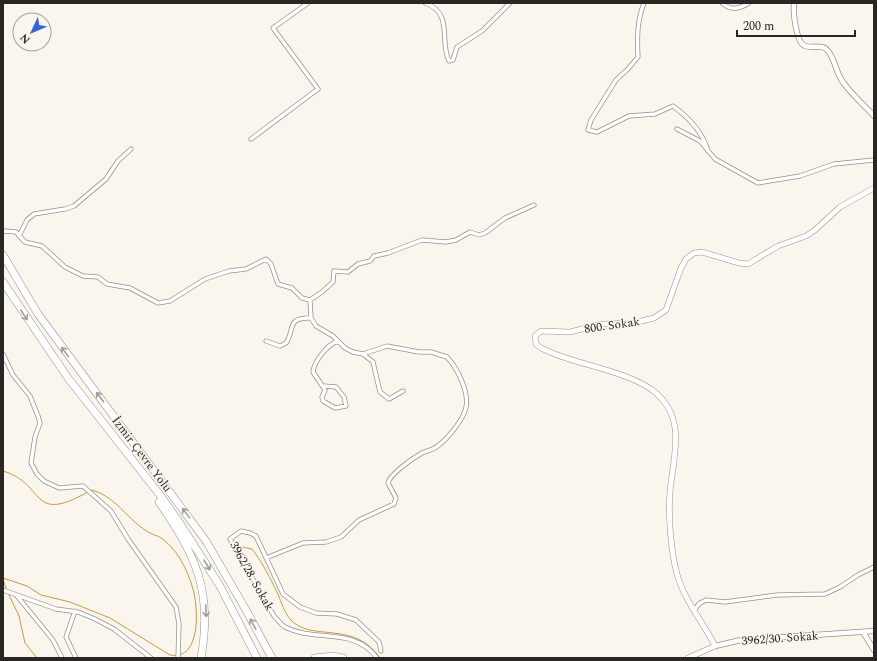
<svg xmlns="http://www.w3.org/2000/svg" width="877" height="661" viewBox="0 0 877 661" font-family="Spectral,serif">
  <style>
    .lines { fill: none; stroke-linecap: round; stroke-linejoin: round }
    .stream { stroke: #c59c45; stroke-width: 1 }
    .minor-casing { stroke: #959089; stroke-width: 5 }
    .tertiary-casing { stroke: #959089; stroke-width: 6 }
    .secondary-casing { stroke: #959089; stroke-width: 6 }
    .motorway-casing { stroke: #959089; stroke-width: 8 }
    .minor { stroke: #fff; stroke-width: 3.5 }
    .tertiary { stroke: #fff; stroke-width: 4.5 }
    .secondary { stroke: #fff; stroke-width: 5 }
    .motorway { stroke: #fff; stroke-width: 7 }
    .oneway { stroke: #9f9e9c }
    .labels { text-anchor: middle; stroke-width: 3; stroke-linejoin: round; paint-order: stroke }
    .street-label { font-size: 12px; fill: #292724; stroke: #faf6ed }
  </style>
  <rect width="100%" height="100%" fill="#faf6ed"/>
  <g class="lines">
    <path class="stream" d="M3 471C47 484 29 525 88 492
      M91 490C119 496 130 527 157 536
      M237 546 252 549C263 563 270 578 278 594 281 602 285 613 290 619 310 643 354 619 380 658
      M3 578 27 586 41 595 70 602 110 618 170 655C202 661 198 606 193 589 187 569 177 547 158 536
      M3 579 6 588
      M9 595 19 616 25 643 37 658"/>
    <defs>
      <path id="minor" d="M425 3C454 13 439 41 449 61L453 60 457 47 482 31 510 3
        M644 3C637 21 637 38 638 57L628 69 616 80 591 120 588 130 597 132 629 116 655 114 673 106C688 117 703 133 708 151
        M722 3C731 11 739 9 749 3
        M677 129 700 141 715 159 758 183 800 176 834 164 874 160
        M251 139 318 89 273 28 308 3
        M3 232 5 231 16 232 25 242 42 246 65 267 83 276 98 277 107 284 130 288 158 303 170 301 205 279 229 271 246 269 266 259 271 264 278 284 292 288 302 298 310 300
        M19 236 27 220 34 214 65 209 74 206 106 179 118 161 131 149
        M266 341 280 346 286 343C295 330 286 317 311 318
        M3 354 13 375 30 396 38 416 40 423 35 437 31 463 37 474 44 481 59 488 83 486 111 511 128 539 176 607 179 624 178 658
        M363 354 373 362 380 392 389 399 403 391
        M324 386 336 387 344 397 346 406 335 408 323 401 322 397 325 390 313 372C314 361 328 344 338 341
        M266 558 303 543 326 542 341 537 359 520 394 504 396 498 388 483C390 474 413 458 422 453 428 450 434 450 439 445 448 438 461 422 465 411 471 395 458 369 447 357L431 352H419L387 346 363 354 353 352 345 348 333 336 316 326 311 318 310 300 322 292 333 282 334 271 348 272 358 264 370 261 374 256 388 253 422 240 446 242 456 240 470 232 479 235 485 233 505 218 534 205
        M3 590 56 609 78 612 95 619 114 629 151 658
        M17 596 53 640 62 658
        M694 610 700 603 706 600 725 602 777 595 825 594 840 587 858 575 874 567
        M75 611 66 637 76 658
        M377 658C353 626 316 643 285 627 281 625 277 619 274 616L230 539 241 531 250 533 256 536 283 594 300 607 316 613 337 614 356 620 379 642 381 651"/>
      <path id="tertiary" d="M794 3C793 12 796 43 805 46 814 49 822 43 828 51 835 59 836 73 843 82 851 94 864 105 874 116
        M863 632 874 650
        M715 646 741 640 874 631"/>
      <path id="secondary" d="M688 658 715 646C703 622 684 600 677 574 671 552 668 515 670 492 673 457 687 420 656 393 629 370 573 365 541 348L536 344 535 336 541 331 570 332 602 324 633 323 654 318 666 310 681 268 686 259 694 253 702 252 739 263 748 264 778 246 806 236 815 230 840 207 874 188"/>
      <path id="motorway" d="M3 255 38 314 206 541 246 610 272 658
        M3 282 68 378 160 495 179 522 220 586 257 658
        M159 502C196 556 213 591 201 658
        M315 658 333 656 343 658"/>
    </defs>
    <use href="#minor" class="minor-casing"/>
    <use href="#tertiary" class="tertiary-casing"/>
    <use href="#secondary" class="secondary-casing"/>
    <use href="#motorway" class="motorway-casing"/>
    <use href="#minor" class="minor"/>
    <use href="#tertiary" class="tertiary"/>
    <use href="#secondary" class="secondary"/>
    <use href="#motorway" class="motorway"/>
  </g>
  <defs><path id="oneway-shaft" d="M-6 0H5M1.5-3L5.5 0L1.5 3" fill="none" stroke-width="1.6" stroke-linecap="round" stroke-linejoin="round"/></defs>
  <g class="oneway">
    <use href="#oneway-shaft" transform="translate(24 315) rotate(57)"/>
    <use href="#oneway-shaft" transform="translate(65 352) rotate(-126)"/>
    <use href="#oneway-shaft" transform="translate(100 397) rotate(-127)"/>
    <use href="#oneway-shaft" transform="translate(186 513) rotate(-126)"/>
    <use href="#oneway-shaft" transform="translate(207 565) rotate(59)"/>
    <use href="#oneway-shaft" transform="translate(206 611) rotate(87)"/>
    <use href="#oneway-shaft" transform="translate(253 624) rotate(-118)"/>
  </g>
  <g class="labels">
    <g class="street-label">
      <text transform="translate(612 325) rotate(-8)" y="4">800. Sokak</text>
      <text transform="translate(142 454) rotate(53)" y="4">İzmir Çevre Yolu</text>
      <text transform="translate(252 576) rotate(61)" y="4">3962/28. Sokak</text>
      <text transform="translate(780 638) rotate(-4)" y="4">3962/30. Sokak</text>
    </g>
  </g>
  <rect width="877" height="661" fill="none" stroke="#292724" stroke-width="8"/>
  <g transform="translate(32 32) rotate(226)"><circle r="19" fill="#faf6ed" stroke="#a6a39d"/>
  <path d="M0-3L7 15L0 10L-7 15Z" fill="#3566d6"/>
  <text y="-6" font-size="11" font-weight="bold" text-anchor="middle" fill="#292724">N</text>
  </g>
  <path d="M737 30v6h118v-6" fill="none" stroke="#292724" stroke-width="2"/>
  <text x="743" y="30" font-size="12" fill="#292724" stroke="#faf6ed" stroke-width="3" paint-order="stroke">200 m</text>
</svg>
